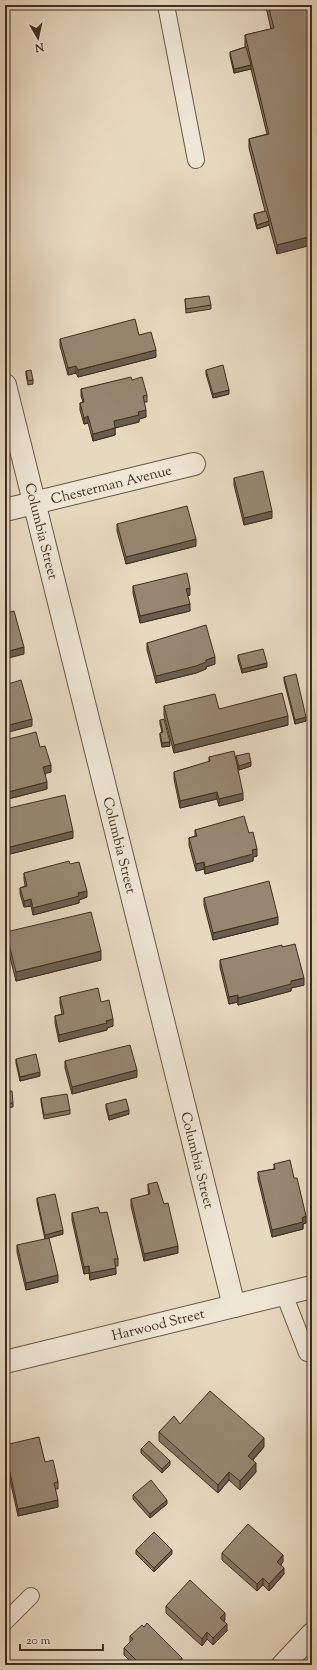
<svg xmlns="http://www.w3.org/2000/svg" width="317" height="1670" viewBox="0 0 317 1670" font-family="'Sorts Mill Goudy',serif">
  <style>
    .lines { fill: none; stroke-linecap: round; stroke-linejoin: round }
    .service-casing { stroke: #6a5946; stroke-width: 18 }
    .minor-casing { stroke: #6a5946; stroke-width: 24 }
    .tertiary-casing { stroke: #6a5946; stroke-width: 24 }
    .service { stroke: #efe6d6; stroke-width: 16 }
    .minor { stroke: #efe6d6; stroke-width: 22 }
    .tertiary { stroke: #efe6d6; stroke-width: 22 }
    .wall { fill: #827462; stroke: #402e1e }
    .shaded-wall { fill: #6a5e50; stroke: #402e1e }
    .building { fill: #978772; stroke: #402e1e }
    .labels { text-anchor: middle; stroke-width: 3; stroke-linejoin: round; paint-order: stroke }
    .street-label { font-size: 14px; fill: #402e1e; stroke: #efe6d6 }
  </style>
  <rect width="100%" height="100%" fill="#e7d9c0"/>
  <filter id="stains"><feTurbulence type="fractalNoise" baseFrequency=".005" numOctaves="4"/><feColorMatrix values="0 0 0 0 .2 0 0 0 0 .09 0 0 0 0 .02 0 0 0 .5 -.17"/></filter>
  <radialGradient id="worn" r=".72"><stop offset=".6" stop-color="#630" stop-opacity="0"/><stop offset="1" stop-color="#630" stop-opacity=".3"/></radialGradient>
  <g class="lines">
    <defs>
      <path id="service" d="M166 5 196 160
        M284 1294 307 1353 312 1351
        M5 1622 31 1596"/>
      <path id="minor" d="M5 385 234 1306
        M5 510 194 464
        M283 1665 312 1634"/>
      <path id="tertiary" d="M5 1362 312 1287"/>
    </defs>
    <use href="#service" class="service-casing"/>
    <use href="#minor" class="minor-casing"/>
    <use href="#tertiary" class="tertiary-casing"/>
    <use href="#service" class="service"/>
    <use href="#minor" class="minor"/>
    <use href="#tertiary" class="tertiary"/>
  </g>
  <path class="wall" d="M266 5H312L277 254 269 225 257 229 254 218V214L265 211 249 148V139L267 134 251 69 234 73 230 56V52L245 47V35L271 29 266 7Z
    M185 299 211 305V309L186 313Z
    M139 335 156 357 78 377 76 373 68 375 60 346V339Z
    M206 370 229 394 213 398 206 374Z
    M26 371 33 380V384L28 385 26 375Z
    M132 380 147 395V402H144L146 417 139 419V422L115 428V435L93 441 88 423 84 424 80 410V403L83 402 81 396V389Z
    M234 478 272 518 244 525 234 485Z
    M117 524 196 546 126 564 117 531Z
    M133 586 190 595H187L190 611 140 623 133 593Z
    M147 643 215 664 206 667V669L196 673 156 683 147 650Z
    M238 655 267 667 242 673 238 659Z
    M284 677 306 721 295 724 284 681Z
    M164 706 219 709 288 725 174 753 164 715Z
    M160 720 170 746 162 747 160 737V733L162 732 160 724Z
    M5 740 40 747 51 772 45 773 47 789 8 799 5 790Z
    M236 756 251 766 239 770 236 762 243 800 219 806 217 799 180 808 174 779V772L209 762V757L236 759Z
    M5 809 73 838 10 854 5 835Z
    M195 830 249 833 257 856 253 857V861L205 874 204 869 196 871 189 845V838L195 836Z
    M70 864 87 897 79 900V903L33 915 31 906 24 907 20 894V888L25 886 24 879V873Z
    M204 898 278 924 213 940 204 905Z
    M6 932 101 960 16 981 6 941Z
    M282 947 304 985 291 988V991L238 1005V1002L229 1004 220 967V960Z
    M60 997 101 1002 113 1026 107 1028V1030L59 1042 55 1023V1016L62 1014 60 1004Z
    M16 1059 40 1076 20 1081 16 1063Z
    M65 1061 137 1077 72 1094 65 1068Z
    M5 1091 13 1103V1107L5 1108Z
    M41 1098 70 1110V1114L44 1119 41 1102Z
    M106 1104 129 1114 109 1120 106 1108Z
    M274 1164 294 1178 306 1223 303 1224V1229L272 1237 258 1179V1172L274 1169Z
    M148 1184 178 1253 144 1261 131 1206V1199L149 1195 148 1191Z
    M37 1198 63 1234 45 1239 37 1202Z
    M72 1213H100L118 1259V1266H115L116 1274 90 1280 89 1273 84 1274 72 1220Z
    M17 1245 58 1282 26 1290 17 1252Z
    M180 1424 264 1447 253 1460 256 1472 240 1490 229 1480 218 1493 159 1441V1432Z
    M5 1445 45 1462 58 1482V1489H55L58 1507 18 1516 5 1457Z
    M141 1449 170 1465 162 1473 141 1453Z
    M133 1495 167 1504 150 1518 133 1499Z
    M136 1550 172 1554 154 1572 136 1554Z
    M222 1553 283 1562 281 1565 284 1574 269 1591 263 1585 257 1591 222 1560Z
    M166 1606 225 1620 224 1621 227 1631 213 1645 207 1639 202 1646 166 1613Z
    M144 1627 182 1665H134L124 1655V1648L130 1643V1636Z"/>
  <path class="shaded-wall" d="M251 65V69L234 73V69Z
    M269 221V225L257 229V225Z
    M312 236V245L277 254V245Z
    M156 350V357L78 377V370Z
    M76 366V373L68 375V368Z
    M229 390V394L213 398V394Z
    M146 410V417L139 419V422L114 428V421L138 412Z
    M88 416V423L84 424V418Z
    M115 428V435L93 441V434Z
    M272 511V518L244 525V518Z
    M196 539V546L126 564V557Z
    M7 584V591L5 592V585Z
    M190 588V595L186 596V589Z
    M190 604V611L140 623V616Z
    M24 647V654L5 659V652Z
    M215 657V664L206 667V669L196 673 156 683V676Z
    M267 663V667L242 673V669Z
    M288 716V725L174 753V745Z
    M306 717V721L295 724V720Z
    M32 719V726L5 733V726Z
    M170 742V746L162 747V743Z
    M251 762V766L239 770V766Z
    M51 765V772L43 774V767Z
    M47 782V789L8 799V792Z
    M217 792V799L180 808V801Z
    M243 793V800L219 806V799Z
    M73 831V838L10 854V847Z
    M257 849V856L253 857V861L205 874V867L252 850Z
    M204 862V869L196 871V864Z
    M87 891V897L79 900V903L33 915V908L78 893Z
    M31 899V906L24 907V901Z
    M278 917V924L213 940V933Z
    M101 951V960L16 981V972Z
    M304 978V985L291 988V991L238 1005V998L291 981Z
    M238 995V1002L229 1004V997Z
    M113 1019V1026L107 1028V1030L59 1042V1035Z
    M137 1070V1077L72 1094V1087Z
    M40 1072V1076L20 1081V1077Z
    M129 1110V1114L109 1120V1116Z
    M306 1216V1223L303 1224V1229L272 1237V1230Z
    M63 1230V1234L45 1239V1235Z
    M178 1246V1253L144 1261V1254Z
    M89 1266V1273L84 1274V1267Z
    M116 1268V1274L90 1280V1273Z
    M58 1275V1282L26 1290V1283Z
    M264 1438V1447L248 1464V1456Z
    M170 1461V1465L162 1473V1469Z
    M256 1463V1472L240 1490V1481Z
    M229 1472V1480L218 1493V1485Z
    M58 1500V1507L18 1516V1509Z
    M167 1500V1504L150 1518V1514Z
    M172 1550V1554L154 1572V1568Z
    M283 1555V1562L277 1568V1562Z
    M284 1568V1574L269 1591V1584Z
    M263 1578V1585L257 1591V1584Z
    M225 1613V1620L220 1625V1618Z
    M227 1624V1631L213 1645V1638Z
    M207 1632V1639L202 1646V1639Z
    M182 1658V1665H177V1662Z"/>
  <path class="building" d="M268 5H312V236L277 245 249 139 269 134 245 35 274 28Z
    M246 47 251 65 234 69 230 52Z
    M266 211 269 221 257 225 254 214Z
    M209 296 211 305 186 309 185 299Z
    M135 319 139 335 151 332 156 350 78 370 76 366 68 368 60 339Z
    M223 365 229 390 213 394 206 370Z
    M31 370 33 380 28 381 26 371Z
    M131 377 132 380 142 377 147 395 143 396 146 410 138 412 139 415 114 421 115 428 93 434 88 416 84 418 80 403 84 402 81 389Z
    M263 471 272 511 244 518 234 478Z
    M187 506 196 539 126 557 117 524Z
    M187 573 190 588 186 589 190 604 140 616 133 586Z
    M5 575 7 584 5 585Z
    M14 611 24 647 5 652V613Z
    M206 625 215 657 206 660V662L196 666 156 676 147 643Z
    M263 649 267 663 242 669 238 655Z
    M296 674 306 717 295 720 284 677Z
    M21 680 32 719 5 726V685Z
    M282 693 288 716 174 745 164 706 215 694 219 709Z
    M164 719 170 742 162 743 160 733 163 732 160 720Z
    M36 732 40 747 45 746 51 765 43 767 47 782 8 792 5 783V740Z
    M234 751 243 793 219 799 217 792 180 801 174 772 210 761 209 757Z
    M249 753 251 762 239 766 236 756Z
    M65 795 73 831 10 847 5 828V809Z
    M244 816 249 833 253 832 257 849 252 850 253 854 205 867 204 862 196 864 189 838 197 836 195 830Z
    M69 861 70 864 79 862 87 891 78 893 79 896 33 908 31 899 24 901 20 888 27 886 24 873Z
    M269 881 278 917 213 933 204 898Z
    M91 912 101 951 16 972 6 932Z
    M295 944 304 978 291 981V984L238 998V995L229 997 220 960 282 945V947Z
    M98 988 101 1002 109 1000 113 1019 106 1021 107 1023 59 1035 55 1016 64 1014 60 997Z
    M130 1045 137 1070 72 1087 65 1061Z
    M36 1054 40 1072 20 1077 16 1059Z
    M5 1091H12L13 1103 5 1104Z
    M67 1094 70 1110 44 1115 41 1098Z
    M126 1099 129 1110 109 1116 106 1104Z
    M290 1160 294 1178H297L306 1216 302 1218 303 1222 272 1230 258 1172 275 1169 274 1164Z
    M157 1182 164 1204 168 1203 178 1246 144 1254 131 1199 150 1194 148 1184Z
    M55 1194 63 1230 45 1235 37 1198Z
    M98 1207 100 1213 107 1212 118 1259H114L116 1268 90 1273 89 1266 84 1267 72 1213Z
    M49 1238 58 1275 26 1283 17 1245Z
    M210 1391 264 1438 248 1456 256 1463 240 1481 229 1472 218 1485 159 1432 174 1416 180 1424Z
    M39 1437 45 1462 53 1460 58 1482 54 1483 58 1500 18 1509 5 1450V1445Z
    M149 1441 170 1461 162 1469 141 1449Z
    M151 1480 167 1500 150 1514 133 1495Z
    M248 1524 283 1555 277 1562 284 1568 269 1584 263 1578 257 1584 222 1553Z
    M154 1532 172 1550 154 1568 136 1550Z
    M190 1580 225 1613 220 1618 227 1624 213 1638 207 1632 202 1639 166 1606Z
    M147 1623 182 1658 177 1662 180 1665H141L124 1648 133 1639 130 1636 142 1625 144 1627Z"/>
  <g class="labels">
    <g class="street-label">
      <text transform="translate(111 484) rotate(-14)" y="5">Chesterman Avenue</text>
      <text transform="translate(42 531) rotate(76)" y="5">Columbia Street</text>
      <text transform="translate(120 845) rotate(76)" y="5">Columbia Street</text>
      <text transform="translate(198 1160) rotate(76)" y="5">Columbia Street</text>
      <text transform="translate(158 1324) rotate(-14)" y="5">Harwood Street</text>
    </g>
  </g>
  <rect width="317" height="1670" fill="none" stroke="#e7d9c0" stroke-width="20"/>
  <rect x="6" y="6" width="305" height="1658" fill="none" stroke="#402e1e" stroke-width="2"/>
  <rect x="10" y="10" width="297" height="1650" fill="none" stroke="#402e1e"/>
  <g transform="translate(38 38) rotate(171)" stroke="#efe6d6" stroke-width="3" paint-order="stroke">
  <path d="M0-3L7 15L0 10L-7 15Z" fill="#402e1e"/>
  <text y="-6" font-size="11" font-weight="bold" text-anchor="middle" fill="#402e1e">N</text>
  </g>
  <path d="M20 1644v6h83v-6" fill="none" stroke="#402e1e" stroke-width="2"/>
  <text x="26" y="1644" font-size="12" fill="#402e1e" stroke="#efe6d6" stroke-width="3" paint-order="stroke">20 m</text>
  <rect width="100%" height="100%" filter="url(#stains)"/>
  <rect width="100%" height="100%" fill="url(#worn)"/>
</svg>
